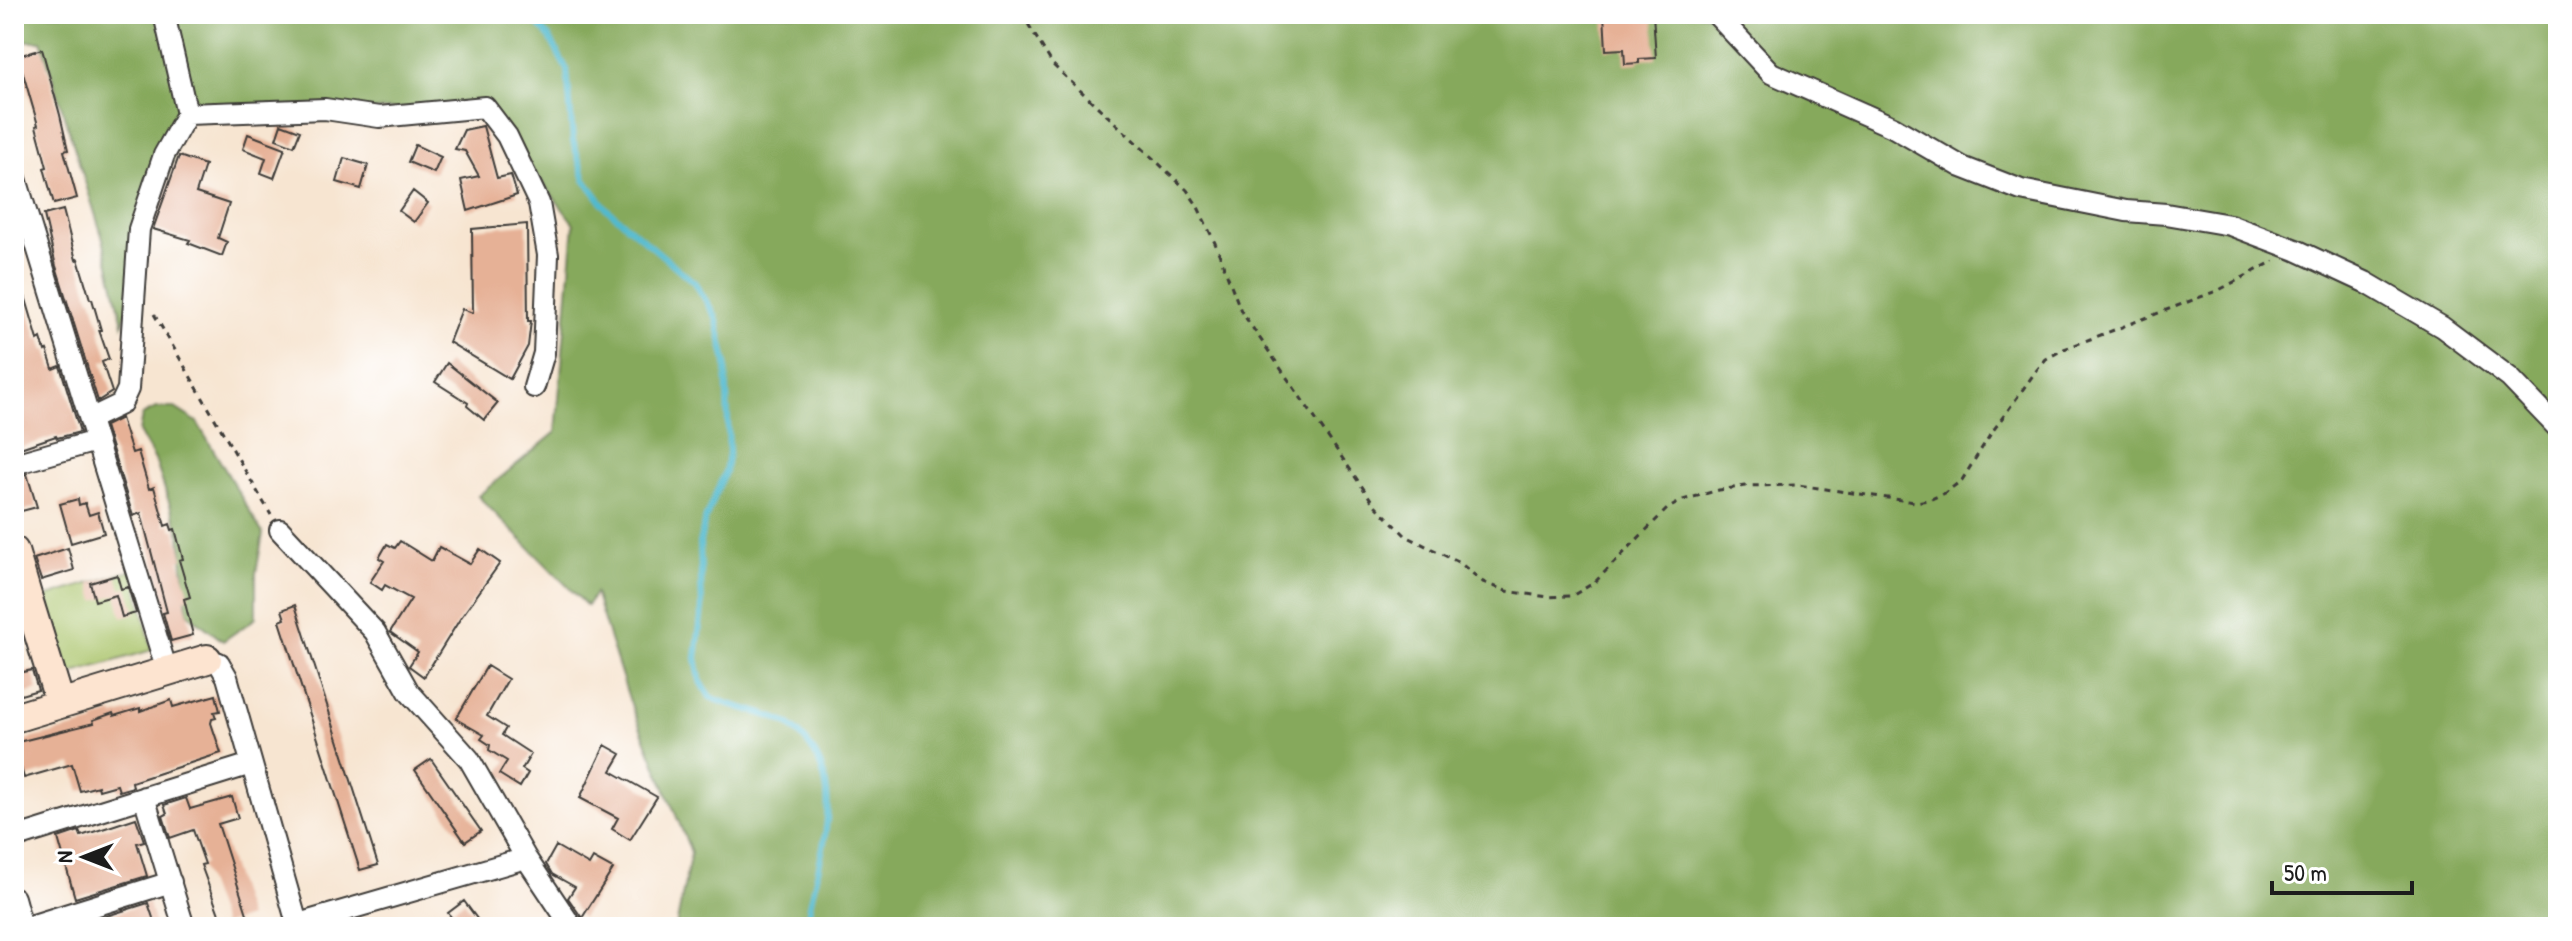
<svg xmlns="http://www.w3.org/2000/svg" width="2572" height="941" viewBox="0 0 2572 941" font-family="'Patrick Hand',sans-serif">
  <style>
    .green { fill: #a9c368; stroke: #627042; stroke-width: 2 }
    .forest { fill: #86a95c; stroke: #51623c; stroke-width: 2 }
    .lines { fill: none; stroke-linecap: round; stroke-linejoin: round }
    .stream { stroke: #51b9ce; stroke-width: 6 }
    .building { fill: #e6b196 }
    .street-casing { stroke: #3d3a37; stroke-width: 24 }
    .secondary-casing { stroke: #3d3a37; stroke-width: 32 }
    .path { stroke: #3d3a37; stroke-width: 3; stroke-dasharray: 6 6; stroke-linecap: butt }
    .street { stroke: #fff; stroke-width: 20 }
    .secondary { stroke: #fde4d0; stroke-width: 28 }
  </style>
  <rect width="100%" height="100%" fill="#fff"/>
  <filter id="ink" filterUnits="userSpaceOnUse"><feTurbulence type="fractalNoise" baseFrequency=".0125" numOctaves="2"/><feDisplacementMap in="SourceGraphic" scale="16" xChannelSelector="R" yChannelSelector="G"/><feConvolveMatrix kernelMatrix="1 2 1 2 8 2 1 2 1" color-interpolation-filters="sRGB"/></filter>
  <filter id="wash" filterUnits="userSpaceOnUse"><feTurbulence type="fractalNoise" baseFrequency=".006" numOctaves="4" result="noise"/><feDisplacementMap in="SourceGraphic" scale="32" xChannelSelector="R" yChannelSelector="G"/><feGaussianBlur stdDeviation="1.8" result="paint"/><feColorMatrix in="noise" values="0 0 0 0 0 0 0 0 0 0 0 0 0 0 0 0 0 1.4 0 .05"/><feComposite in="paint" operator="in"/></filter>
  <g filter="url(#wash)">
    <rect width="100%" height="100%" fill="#f7e5d1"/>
    <path class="green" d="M133 570 152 650 67 675 42 598Z"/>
    <path class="forest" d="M14 14H2558V927H676L691 852 630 702 595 593 587 606 478 496 556 432 574 224 485 107 187 114 123 324 103 239 41 41H14Z
      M156 408H175L197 422 263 534 256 573V618L223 641 187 613 180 535 155 460 139 432 142 415Z"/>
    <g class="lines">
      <path class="stream" d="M528 14 550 38 567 70 573 141 585 180 607 209 695 283 716 317 726 362 729 453 725 472 706 517 700 541 702 608 696 658 700 680 710 697C734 708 766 712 786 723 791 725 796 731 800 735 849 783 820 852 809 911V918L820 927"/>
    </g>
    <g id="blocks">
      <path class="building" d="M1604 14H1653L1656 58 1639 59V63L1625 64 1624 49 1606 50Z
        M42 49 60 115 68 150 64 151 77 198 54 204 44 168 47 167 36 126 38 125 18 56Z
        M281 124 300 131 294 146 276 139Z
        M483 126 497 178 511 175 517 195 468 211 461 180 479 176 465 151 455 149 464 130Z
        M248 134 285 148 274 178 261 173 266 158 243 149Z
        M415 145 441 157 434 173 408 162Z
        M179 156 205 165 196 193 229 204 218 238 227 242 222 256 188 243 190 240 153 229Z
        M344 158 368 165 361 189 337 182Z
        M413 191 428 203 414 222 399 211Z
        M63 210 76 260 78 259 90 299H92L101 330H99L109 359 102 362 112 392 98 401 56 266 44 215Z
        M527 224 528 321H531L528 346 510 379 449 342 462 309 473 313 472 229Z
        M18 272 38 340 41 338 45 351 47 350 53 369 60 366 80 432 57 438 56 436 14 450V273Z
        M447 363 498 403 484 420 467 406 468 403 435 382Z
        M121 418 132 453 138 451 149 489 154 487 165 526 170 524 172 530 175 529 183 559 179 560 190 597 184 599 193 635 171 641 163 613 167 612 141 513 133 516 105 426Z
        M27 474 37 507 14 513V477Z
        M78 499 79 505 85 503 89 515 98 512 104 533 71 543 60 504Z
        M400 541 432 561 439 547 470 564 480 549 500 563 460 619 424 677 409 666 418 652 390 632 411 599 385 585 382 590 370 582 384 561 379 558 387 544 395 548Z
        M68 548 74 570 41 580 34 559Z
        M117 575 121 589 128 587 136 613 122 617 116 595 95 601 90 583Z
        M295 605 378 865 360 870 280 621 285 619 282 610Z
        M487 666 508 679 487 716 506 728 502 735 531 754 522 769 528 773 520 787 499 774 507 761 489 750 490 745 481 739 484 735 456 719Z
        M32 670 38 690 14 697V674Z
        M216 695 220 711 214 712 216 718 212 719 211 723 221 753 132 782 133 787 119 791 117 785 99 790 98 786 80 791 72 764 24 778 14 743 94 723 93 720 113 713 114 716 140 708V711L171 700 173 707Z
        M605 745 621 754 611 771 657 797 630 840 612 829 618 818 580 798Z
        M431 759 481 831 465 842 415 770Z
        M232 797 238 818 218 824 248 917 223 925 201 865 205 864 193 830 170 838 163 816 167 814 164 805 186 798 190 809Z
        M136 818 144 841 137 843 147 876 75 898 58 838 79 831 81 836Z
        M556 846 589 865 593 858 613 869 582 918 568 898 575 887 552 874 546 864Z
        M464 901 483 927H459L448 913Z
        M148 903 156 927H82L81 924Z"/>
    </g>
  </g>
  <g filter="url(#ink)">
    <use href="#blocks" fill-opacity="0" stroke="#3d3a37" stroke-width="2"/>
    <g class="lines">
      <defs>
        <path id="street" d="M1716 14 1771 73 1893 127 1962 167 2021 190 2126 211 2166 214 2230 225 2296 250 2365 282 2442 327 2510 378 2558 428
          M187 114 325 109 379 117 485 107 507 136 539 203 548 255 544 353 534 387
          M14 172 167 671
          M90 419 121 404 128 389 139 229 164 155 187 114 164 14
          M14 464 96 441
          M280 530 375 632 409 692 469 759 526 858 572 927
          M207 659 219 663 227 677 298 927
          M144 797 184 927
          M14 838 251 764
          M14 898 22 927
          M298 924 526 858
          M27 927 171 882"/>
        <path id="secondary" d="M14 551 29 602 14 551
          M29 602 60 703
          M14 718 207 659"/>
      </defs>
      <use href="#street" class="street-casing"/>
      <use href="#secondary" class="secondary-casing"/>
      <path class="path" d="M1022 14 1053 65 1187 190 1197 205 1215 243 1241 311 1374 504 1406 536 1460 563 1483 582 1506 591 1548 597 1572 596 1595 582 1667 509 1683 500 1719 490 1746 486 1798 485 1915 502 1929 500 1945 493 1962 480 1990 435 2036 371 2046 359 2064 349 2219 290 2274 261
        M154 314 271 515"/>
      <use href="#street" class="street"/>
      <use href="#secondary" class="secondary"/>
    </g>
  </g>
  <rect width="2572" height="941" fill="none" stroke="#fff" stroke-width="48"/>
  <g transform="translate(84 857) rotate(270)" stroke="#ffffff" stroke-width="6" paint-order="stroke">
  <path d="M0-6L14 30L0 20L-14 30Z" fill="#1c1c1c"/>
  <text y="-12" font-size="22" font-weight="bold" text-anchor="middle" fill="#1c1c1c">N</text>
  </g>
  <path d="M2272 881v12h140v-12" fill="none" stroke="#1c1c1c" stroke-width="4"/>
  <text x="2284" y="881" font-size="24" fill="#1c1c1c" stroke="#ffffff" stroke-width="6" paint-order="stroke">50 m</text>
</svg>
